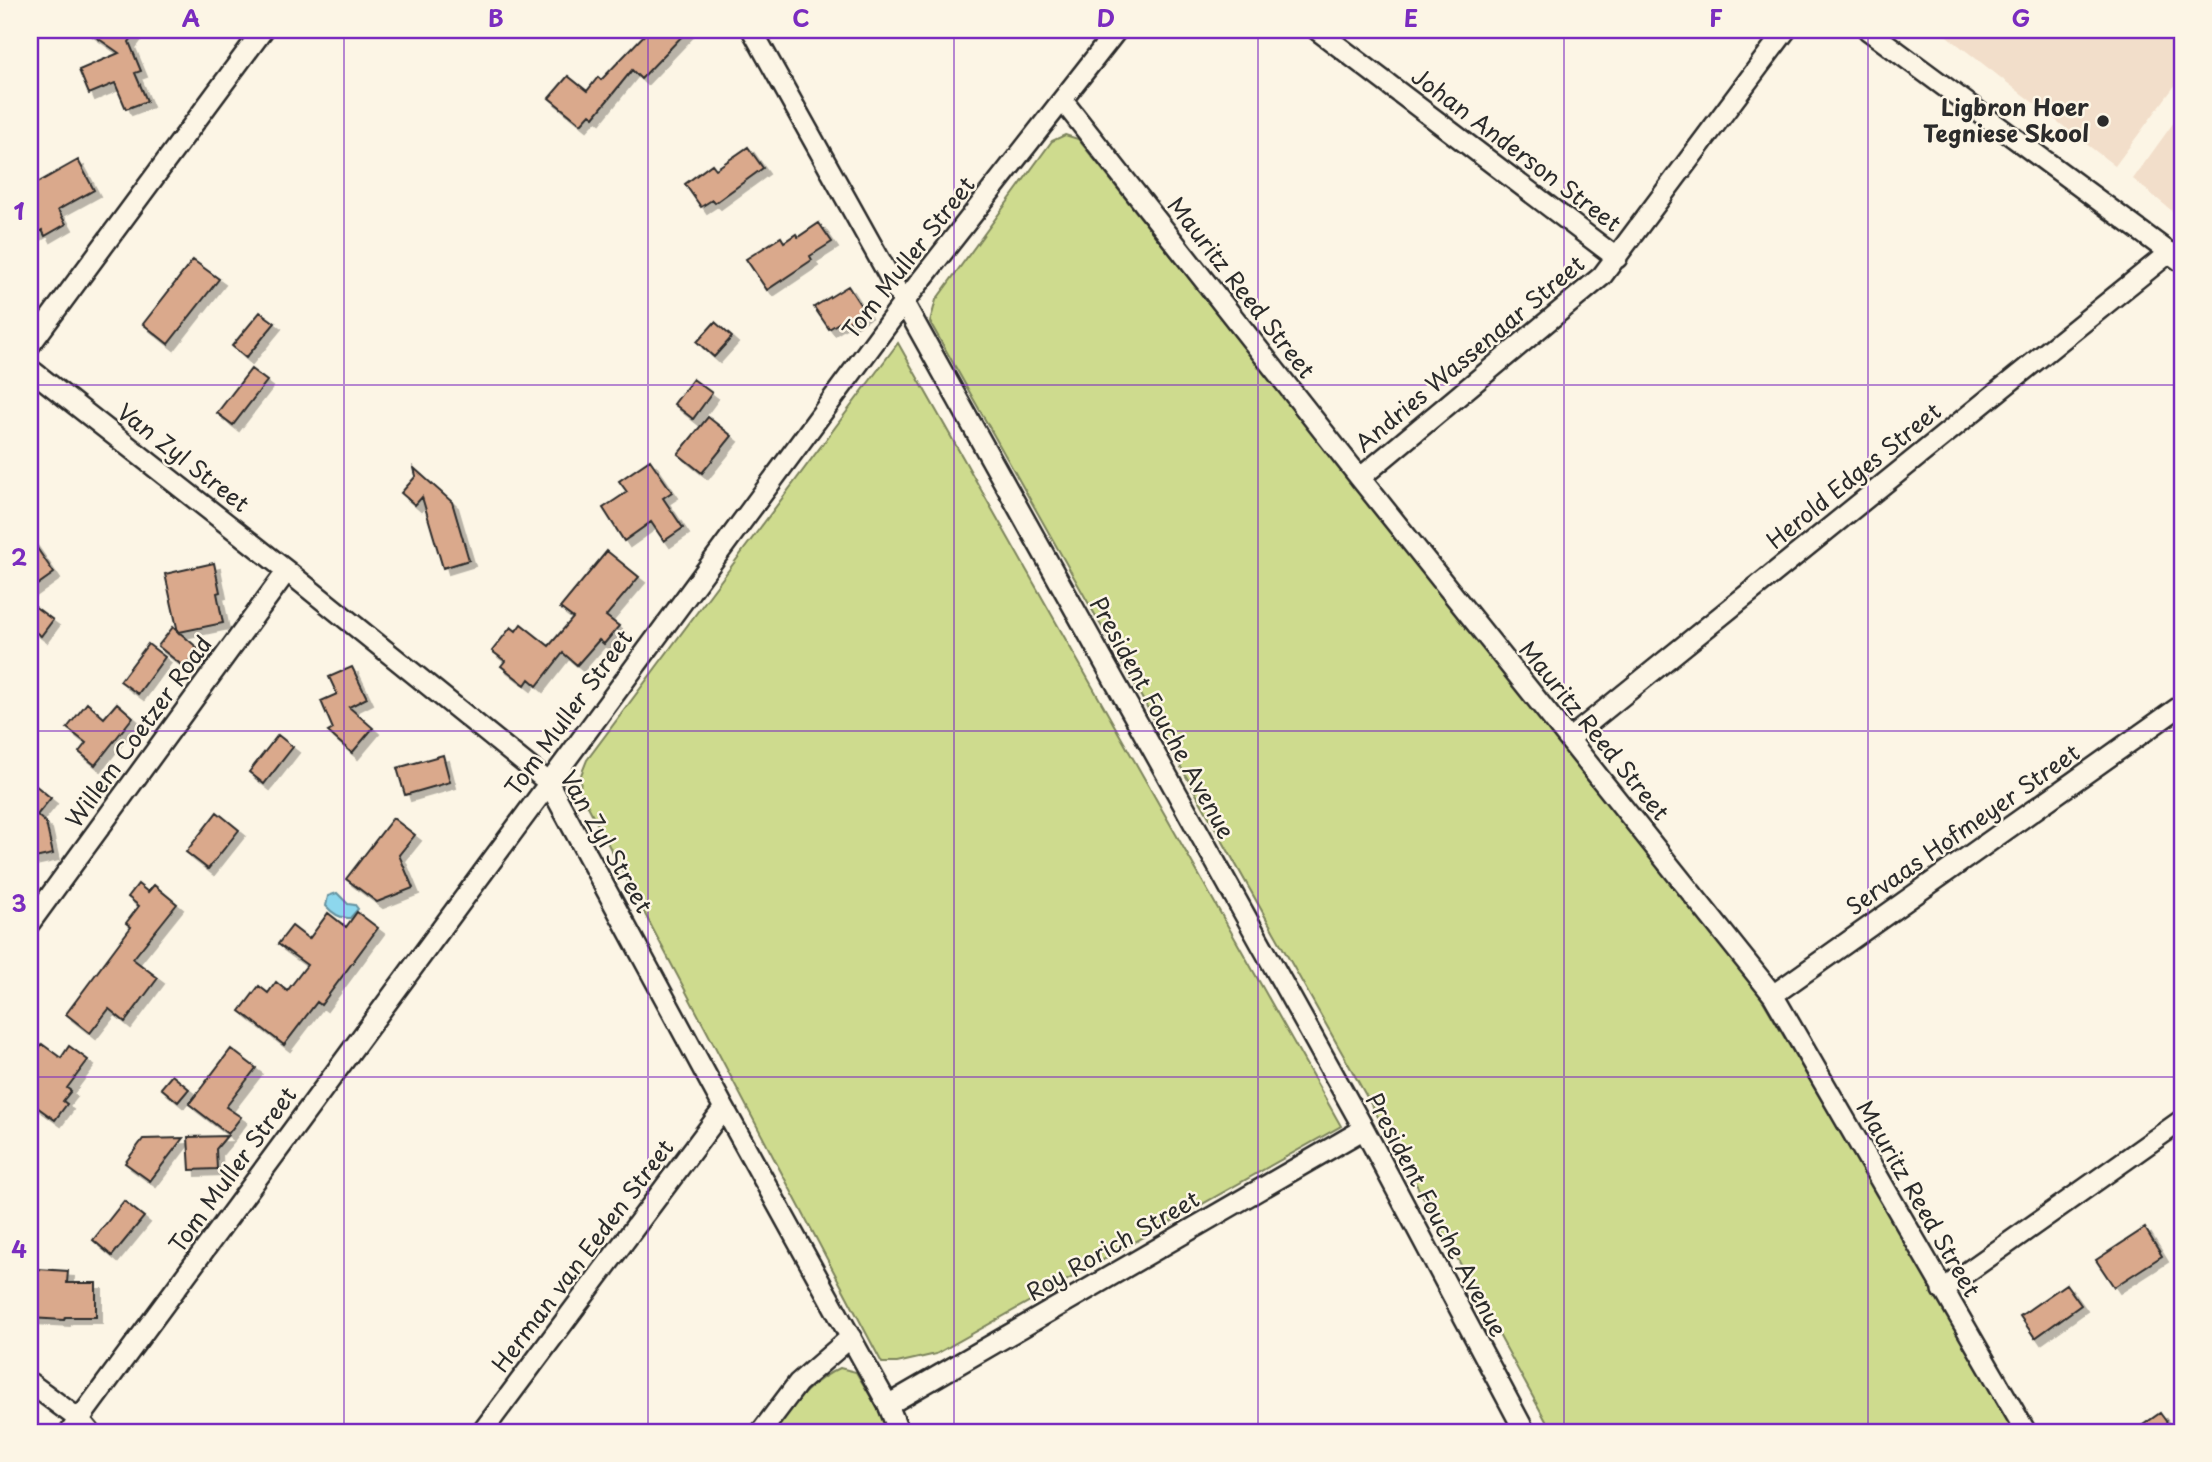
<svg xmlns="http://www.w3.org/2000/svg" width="2212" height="1462" viewBox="0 0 2212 1462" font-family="'Playpen Sans',sans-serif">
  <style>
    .built { fill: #f2deca }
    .park { fill: #cedb8e; stroke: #7c835c; stroke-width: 2 }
    .water { fill: url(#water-ripples); stroke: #66929f; stroke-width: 2 }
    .building { fill: #daa98c; stroke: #2b2b2b; stroke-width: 2; filter: url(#shadow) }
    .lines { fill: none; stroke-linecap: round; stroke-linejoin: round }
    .minor-casing { stroke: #2b2b2b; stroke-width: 24 }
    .minor { stroke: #fcf5e5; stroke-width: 19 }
    .grid { fill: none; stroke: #7b2cbf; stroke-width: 2; stroke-opacity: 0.55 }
    .poi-dot { fill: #2b2b2b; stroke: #fcf5e5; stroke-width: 2.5 }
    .labels { text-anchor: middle; stroke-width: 5; stroke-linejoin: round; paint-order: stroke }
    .poi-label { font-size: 23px; font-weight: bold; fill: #2b2b2b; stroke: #fcf5e5; text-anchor: end }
    .street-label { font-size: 23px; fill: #2b2b2b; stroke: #fcf5e5 }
    .neatline { fill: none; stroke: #7b2cbf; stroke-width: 2.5 }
    .grid-label { font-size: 23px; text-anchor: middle; font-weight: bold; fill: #7b2cbf }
  </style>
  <defs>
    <pattern id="water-ripples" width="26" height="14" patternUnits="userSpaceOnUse" patternTransform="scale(1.75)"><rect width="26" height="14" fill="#8dd7ed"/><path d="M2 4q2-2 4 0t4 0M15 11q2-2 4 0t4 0" fill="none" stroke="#7ab9cb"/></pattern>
    <filter id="shadow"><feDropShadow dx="6" dy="6" stdDeviation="0" flood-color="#0004"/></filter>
  </defs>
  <rect width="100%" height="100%" fill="#fcf5e5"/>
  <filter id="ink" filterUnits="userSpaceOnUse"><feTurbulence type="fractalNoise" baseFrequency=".0143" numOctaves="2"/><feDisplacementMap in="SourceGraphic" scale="14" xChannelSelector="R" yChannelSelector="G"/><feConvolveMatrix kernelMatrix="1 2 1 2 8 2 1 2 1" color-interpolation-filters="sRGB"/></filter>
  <g filter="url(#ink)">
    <path class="built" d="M1939 30H2182V76L2115 166Z
      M2182 111V219L2133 179Z"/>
    <path class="park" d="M1065 135 1078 139 1759 994 2017 1432H1552L1443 1232 930 322 936 300 1052 141Z
      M898 343 1341 1126 936 1354 897 1363H882L580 791 581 775 587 760Z
      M840 1368 856 1372 881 1414 888 1432H772C793 1406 809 1382 840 1368Z"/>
    <path class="water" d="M337 893 348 904 355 905 358 909 350 918C340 919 333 914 326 906L328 896Z"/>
    <path class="building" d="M86 30H138L129 42 141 71 135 73 147 101 126 109 115 83 89 94 79 70 119 53Z
      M649 30H688L641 79 632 70 594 117 590 114 581 124 549 98 568 76 587 91 598 77 601 80Z
      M748 147 763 168 715 203 712 200 701 207 685 184 712 164 716 169Z
      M78 160 94 190 58 210 66 224 45 236 42 230 30 237V187Z
      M819 223 832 242 810 256 812 260 767 290 746 259 781 237 784 242 796 234 798 237Z
      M193 260 219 279 168 344 143 324Z
      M848 286 865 312 847 323 845 319 829 329 814 307Z
      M260 312 275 323 246 358 232 346Z
      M715 322 732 337 714 357 697 342Z
      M251 369 267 381 233 425 217 413Z
      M693 379 712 393 693 419 674 404Z
      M708 417 732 436 702 473 678 454Z
      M650 460 672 492 663 498 683 528 664 541 651 522 624 541 603 508 627 492 619 481Z
      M414 468 452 502 469 560 443 568 422 497 415 505 401 493 416 476Z
      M30 538 54 573 30 590Z
      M607 551 639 577 606 616 619 626 604 644 599 640 577 665 563 653 537 686 529 679 525 685 501 666 505 661 492 651 511 627 516 631 521 624 549 646 573 618 560 608Z
      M214 563 220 592 217 593 223 623 179 632 199 649 184 667 158 646 173 627 178 632 165 574Z
      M30 603 53 620 41 636 30 628Z
      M148 644 165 657 138 694 120 681Z
      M352 667 367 698 349 707 373 728 352 753 328 732 333 729 321 701 337 694 329 677Z
      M87 703 104 718 117 703 133 717 95 765 79 752 86 743 67 728Z
      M278 735 293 747 264 784 249 772Z
      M443 755 450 782 405 795 397 768Z
      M30 781 51 798 37 815 46 823 53 854 30 859Z
      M217 812 239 830 208 869 186 852Z
      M393 818 415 835 399 855 413 888 377 902 346 879Z
      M138 884 148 892 154 885 177 904 133 959 158 978 125 1022 109 1009 90 1033 66 1014 131 927 126 923 139 906 128 897Z
      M357 912 378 928 321 1005 317 1002 284 1045 240 1011 259 986 268 993 276 982 287 991 307 965 278 944 292 926 309 939 328 913 346 927Z
      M42 1044 61 1058 69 1046 88 1060 67 1088 71 1091 63 1101 67 1104 55 1120 30 1102V1092L37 1082 30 1076V1060Z
      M231 1049 256 1068 226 1107 241 1117 228 1134 189 1104Z
      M172 1075 189 1089 178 1102 161 1088Z
      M227 1136 216 1149 217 1169 190 1170 188 1137Z
      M183 1138 150 1181 125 1163 143 1139Z
      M124 1201 144 1217 112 1256 93 1240Z
      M2145 1228 2162 1256 2114 1287 2096 1260Z
      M38 1269 68 1271 67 1283H96V1317H65L64 1320 30 1318 32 1295 36 1296Z
      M2066 1284 2081 1305 2035 1338 2020 1316Z
      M2160 1413 2174 1432H2133Z"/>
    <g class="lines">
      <defs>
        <path id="minor" d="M752 30 1364 1129 1525 1432
          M1317 30 1617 258
          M1868 30 2182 262
          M1063 101 1360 478 1773 995 2026 1432
          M30 345 263 30
          M30 369 287 571 548 782 724 1108 888 1405 899 1432
          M1360 478 1602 276 1786 30
          M1569 739 2170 252
          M30 923 287 571
          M1773 995 2182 705
          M1942 1290 2182 1120
          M30 1383 80 1420 90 1432
          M888 1405 1364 1129
          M70 1432 904 302 1117 30
          M482 1432 724 1108
          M761 1432 798 1383 851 1337"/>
      </defs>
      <use href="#minor" class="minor-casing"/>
      <use href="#minor" class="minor"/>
    </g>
  </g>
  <path class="grid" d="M344 30V1432M648 30V1432M954 30V1432M1258 30V1432M1564 30V1432M1868 30V1432M30 385H2182M30 731H2182M30 1077H2182"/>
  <circle class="poi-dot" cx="2103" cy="121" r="7"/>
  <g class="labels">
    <g class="poi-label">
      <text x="2089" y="116">Ligbron Hoer<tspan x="2089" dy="26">Tegniese Skool</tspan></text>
    </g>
    <g class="street-label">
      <text transform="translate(1516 150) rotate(37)" y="8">Johan Anderson Street</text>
      <text transform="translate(909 258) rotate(-52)" y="8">Tom Muller Street</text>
      <text transform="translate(1241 288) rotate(52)" y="8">Mauritz Reed Street</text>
      <text transform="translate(1470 354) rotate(-40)" y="8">Andries Wassenaar Street</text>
      <text transform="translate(183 458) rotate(38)" y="8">Van Zyl Street</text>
      <text transform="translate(1854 476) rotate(-39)" y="8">Herold Edges Street</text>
      <text transform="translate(569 713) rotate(-54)" y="8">Tom Muller Street</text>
      <text transform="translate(1162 718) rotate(61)" y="8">President Fouche Avenue</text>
      <text transform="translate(1594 731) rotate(51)" y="8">Mauritz Reed Street</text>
      <text transform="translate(139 732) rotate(-54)" y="8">Willem Coetzer Road</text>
      <text transform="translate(1963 830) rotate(-35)" y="8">Servaas Hofmeyer Street</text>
      <text transform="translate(606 842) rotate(60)" y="8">Van Zyl Street</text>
      <text transform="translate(233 1170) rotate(-54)" y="8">Tom Muller Street</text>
      <text transform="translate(1918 1199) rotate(60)" y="8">Mauritz Reed Street</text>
      <text transform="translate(1436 1215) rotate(62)" y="8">President Fouche Avenue</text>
      <text transform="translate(1113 1246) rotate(-30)" y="8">Roy Rorich Street</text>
      <text transform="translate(583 1256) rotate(-53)" y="8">Herman van Eeden Street</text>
    </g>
  </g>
  <rect width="2212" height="1462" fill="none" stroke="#fcf5e5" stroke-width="77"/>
  <rect x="38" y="38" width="2136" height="1386" class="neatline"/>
  <g class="grid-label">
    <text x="191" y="27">A</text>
    <text x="496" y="27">B</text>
    <text x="801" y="27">C</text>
    <text x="1106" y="27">D</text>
    <text x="1411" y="27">E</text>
    <text x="1716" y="27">F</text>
    <text x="2021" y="27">G</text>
    <text x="19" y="220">1</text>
    <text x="19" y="566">2</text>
    <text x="19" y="912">3</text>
    <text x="19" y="1258">4</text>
  </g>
</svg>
